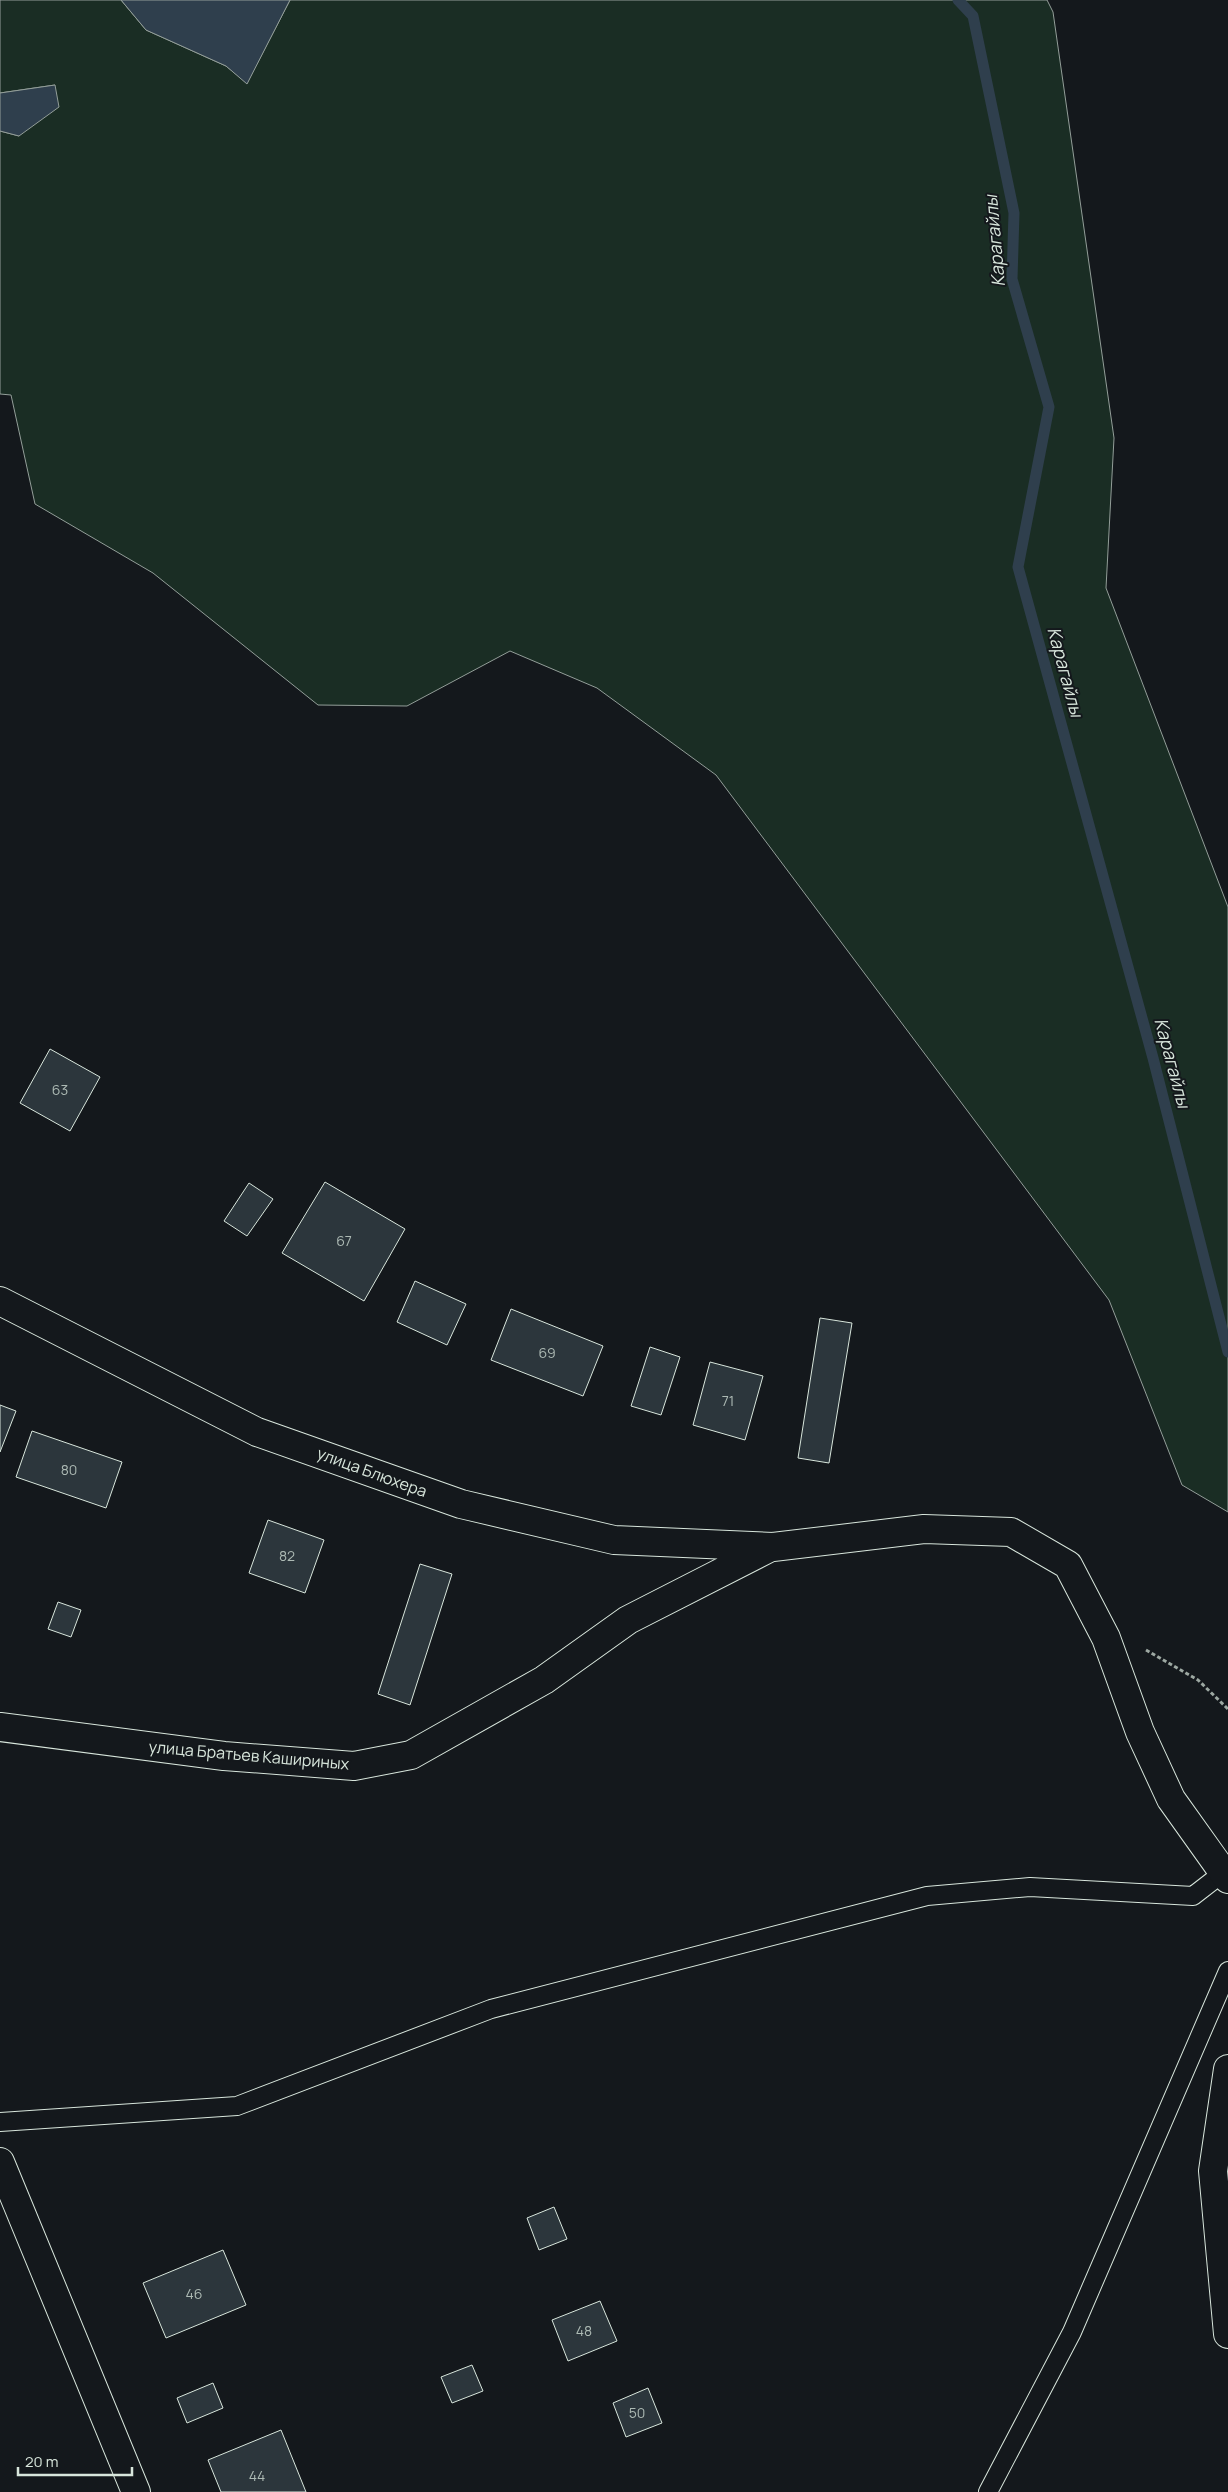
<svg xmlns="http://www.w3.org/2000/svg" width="1228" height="2492" viewBox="0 0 1228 2492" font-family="Manrope,sans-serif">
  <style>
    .green { fill: #1a2d24; stroke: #939e99 }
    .water { fill: #2f3f4d; stroke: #939e99 }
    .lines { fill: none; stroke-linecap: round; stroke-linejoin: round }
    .stream { stroke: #2f3f4d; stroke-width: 11 }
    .building { fill: #2c363c; stroke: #d8e6dc }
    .lane-casing { stroke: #d8e6dc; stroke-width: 20 }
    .street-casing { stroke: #d8e6dc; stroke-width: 30 }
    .path { stroke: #9da8a2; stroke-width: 3; stroke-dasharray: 4 2.5; stroke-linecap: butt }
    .lane { stroke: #14181c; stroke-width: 18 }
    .street { stroke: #14181c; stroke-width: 28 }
    .labels { text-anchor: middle; stroke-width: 4; stroke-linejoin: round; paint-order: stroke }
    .number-label { font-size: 14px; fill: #adbab4 }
    .street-label { font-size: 16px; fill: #d8e6dc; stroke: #14181c }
    .water-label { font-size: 18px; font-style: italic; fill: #d8e6dc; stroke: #14181c }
  </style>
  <rect width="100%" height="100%" fill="#14181c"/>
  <path class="green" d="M0 0H121L146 30 226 66 247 83 290 0H1047L1053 12 1114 438 1106 588 1228 907V1512L1182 1485 1109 1300 716 775 597 688 510 651 407 706 318 705 153 573 35 504 11 395 0 394V131L19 136 55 85 0 93Z"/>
  <path class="water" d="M121 0H290L247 84 226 66 146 30Z
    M55 85 59 107 19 136 0 131V93Z"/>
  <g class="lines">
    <path class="stream" d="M958 0 973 16 1014 213 1012 279 1049 407 1018 567 1153 1058 1228 1352"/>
  </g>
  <path class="building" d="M50 1049 100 1077 70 1131 20 1103Z
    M325 1182 405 1229 364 1301 282 1253Z
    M249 1183 273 1199 247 1236 224 1221Z
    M415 1281 466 1304 447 1345 397 1322Z
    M511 1309 603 1346 583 1396 491 1360Z
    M820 1318 852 1323 829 1463 798 1458Z
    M650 1347 680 1357 661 1415 631 1406Z
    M710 1362 763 1376 745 1440 693 1425Z
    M0 1405 16 1411 0 1452Z
    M32 1431 122 1462 106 1508 16 1477Z
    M268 1520 324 1540 305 1593 249 1573Z
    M420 1564 452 1574 410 1705 378 1694Z
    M58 1602 81 1610 71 1637 48 1629Z
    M554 2207 567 2239 539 2250 527 2218Z
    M223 2250 246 2305 166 2338 143 2283Z
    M600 2301 617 2341 568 2361 552 2320Z
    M472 2365 483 2391 452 2403 441 2377Z
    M213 2383 223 2408 187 2423 177 2398Z
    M648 2388 662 2423 626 2437 613 2403Z
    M281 2430 306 2492H221L208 2460Z"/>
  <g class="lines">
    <defs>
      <path id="lane" d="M0 2122 237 2106 491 2009 927 1896 1030 1887 1193 1896 1224 1872
        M988 2492 1072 2332 1228 1971"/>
      <path id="street" d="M0 1301 257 1432 461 1504 614 1540 773 1547 924 1529 1011 1532 1068 1565 1106 1638 1140 1732 1171 1799 1228 1879
        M0 1727 224 1756 354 1766 411 1755 544 1680 628 1620 771 1547
        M1228 2069 1213 2171 1228 2334
        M0 2162 136 2492"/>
    </defs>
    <use href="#lane" class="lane-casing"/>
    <use href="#street" class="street-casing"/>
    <path class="path" d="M1146 1650 1198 1680 1228 1709"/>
    <use href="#lane" class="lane"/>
    <use href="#street" class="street"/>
  </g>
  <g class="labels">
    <g class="number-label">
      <text x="60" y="1095">63</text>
      <text x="344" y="1246">67</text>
      <text x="547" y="1358">69</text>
      <text x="728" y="1406">71</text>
      <text x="69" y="1475">80</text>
      <text x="287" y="1561">82</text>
      <text x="194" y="2299">46</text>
      <text x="584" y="2336">48</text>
      <text x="637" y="2418">50</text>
      <text x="257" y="2481">44</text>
    </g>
    <g class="street-label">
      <text transform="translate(372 1472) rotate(20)" y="6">улица Блюхера</text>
      <text transform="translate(249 1755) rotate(5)" y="6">улица Братьев Кашириных</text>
    </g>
    <g class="water-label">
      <text transform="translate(995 241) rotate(-95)" y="6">Карагайлы</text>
      <text transform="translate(1065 672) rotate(75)" y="6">Карагайлы</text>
      <text transform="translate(1172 1063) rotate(75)" y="6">Карагайлы</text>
    </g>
  </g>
  <path d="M18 2467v8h114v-8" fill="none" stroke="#d8e6dc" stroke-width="2.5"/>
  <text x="25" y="2467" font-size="15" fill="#d8e6dc" stroke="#14181c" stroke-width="4" paint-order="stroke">20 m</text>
</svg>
